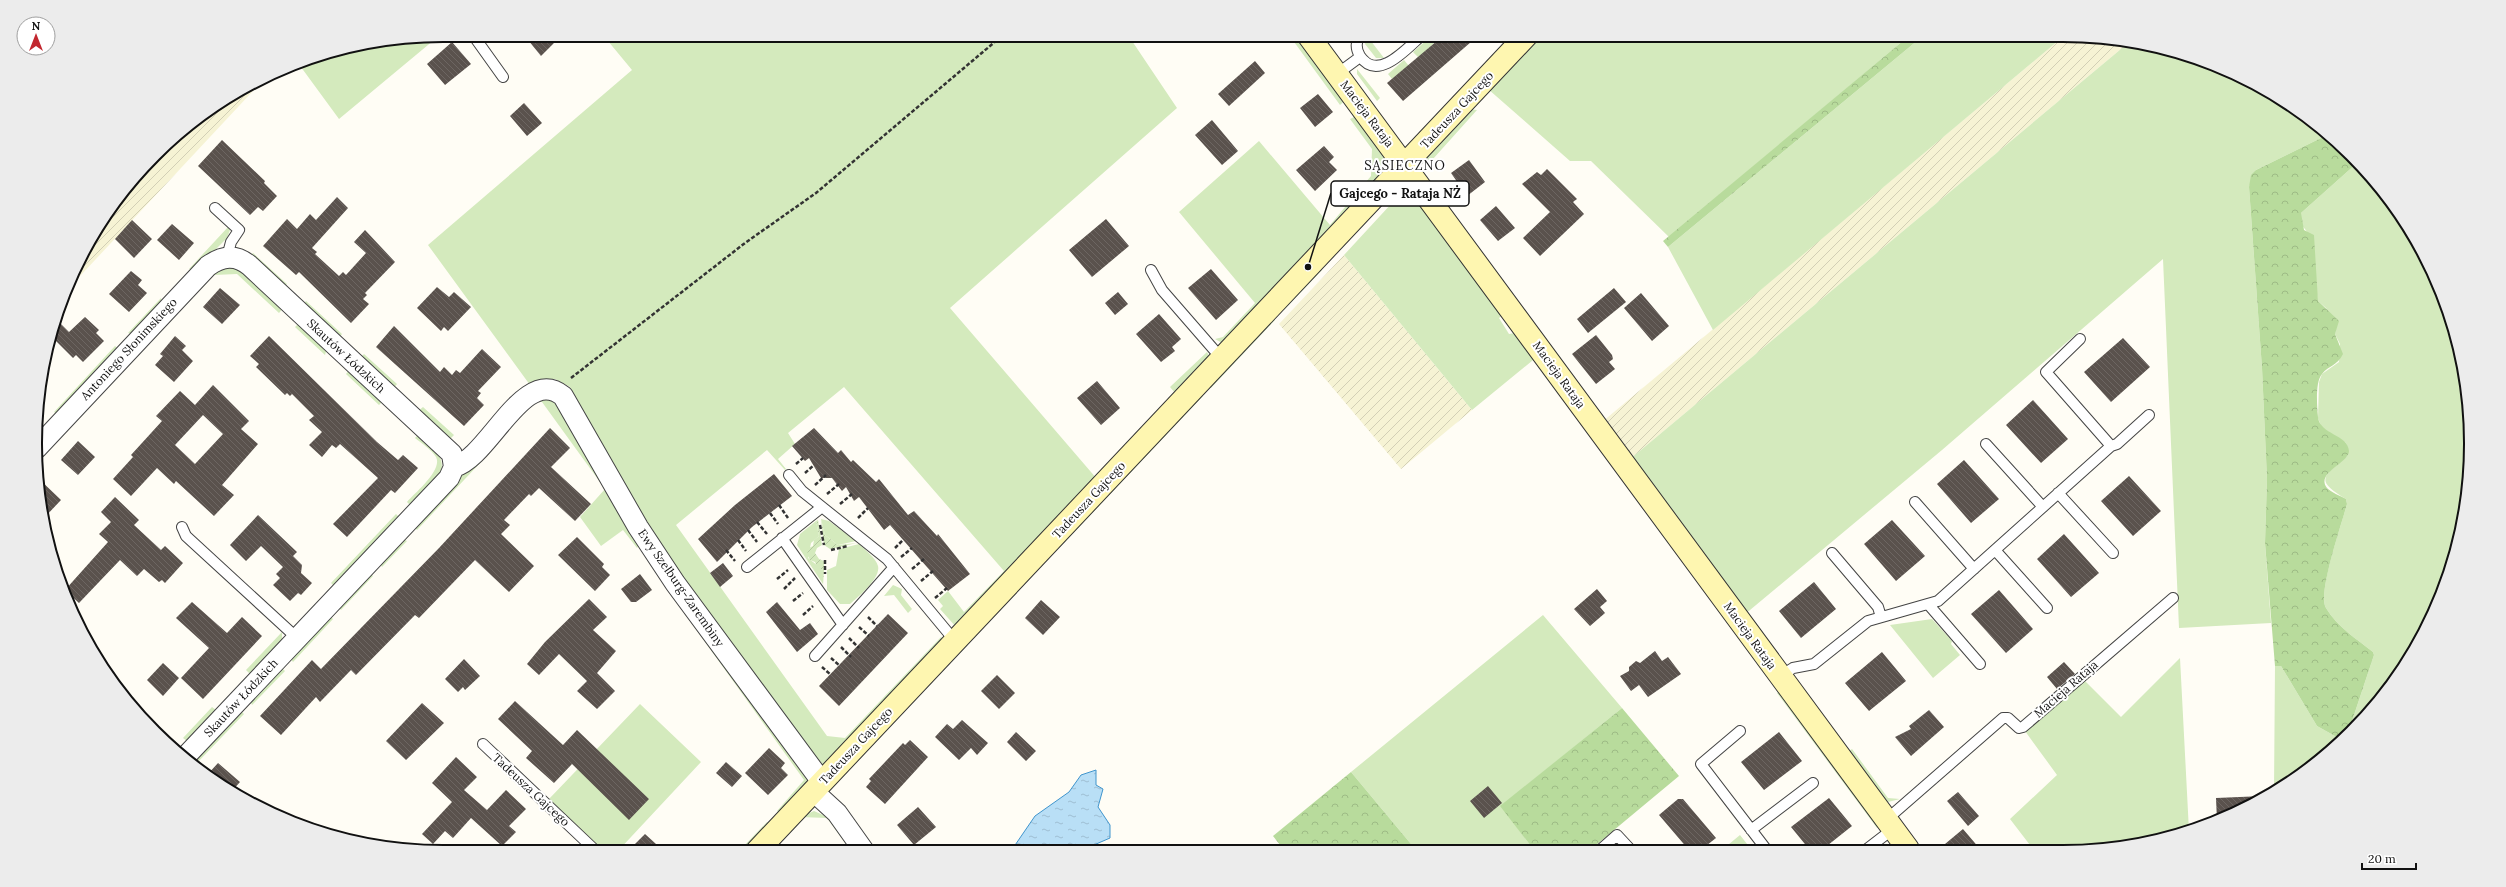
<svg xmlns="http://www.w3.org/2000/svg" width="2506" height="887" viewBox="0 0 2506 887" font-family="Lora,serif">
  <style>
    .farmland { fill: url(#farmland-furrows) }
    .grass { fill: #d4eabd }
    .forest { fill: url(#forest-crowns) }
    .garden { fill: url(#garden-furrows) }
    .water { fill: url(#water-ripples); stroke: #4095cd }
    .building { fill: url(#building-back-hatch); fill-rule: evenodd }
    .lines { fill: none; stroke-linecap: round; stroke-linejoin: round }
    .lane-casing { stroke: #444; stroke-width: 12 }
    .street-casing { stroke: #444; stroke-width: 22 }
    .secondary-casing { stroke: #333; stroke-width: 24 }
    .path { stroke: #333; stroke-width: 2.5; stroke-dasharray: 4 2; stroke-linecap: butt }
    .lane { stroke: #fff; stroke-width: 10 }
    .street { stroke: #fff; stroke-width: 20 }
    .secondary { stroke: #fef6b0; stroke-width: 22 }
    .labels { text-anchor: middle; stroke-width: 4; stroke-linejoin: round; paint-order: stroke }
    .street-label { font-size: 12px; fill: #111; stroke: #fff }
    .neighbourhood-label { font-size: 13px; letter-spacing: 1px; fill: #111; stroke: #fff }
    .rim { fill: none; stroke: #111; stroke-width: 2 }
    .leader { fill: none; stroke: #111; stroke-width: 1.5 }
    .callout-dot { fill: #111; stroke: #fff; stroke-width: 1.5 }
    .callout { fill: #fff; stroke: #111; stroke-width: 1.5 }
    .callout-label { font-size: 13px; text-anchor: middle; font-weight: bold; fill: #111 }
  </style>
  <defs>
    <pattern id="farmland-furrows" width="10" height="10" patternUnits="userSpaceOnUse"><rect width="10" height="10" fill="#f6f3d4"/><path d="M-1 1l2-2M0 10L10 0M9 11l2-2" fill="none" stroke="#d2cfb5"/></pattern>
    <pattern id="forest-crowns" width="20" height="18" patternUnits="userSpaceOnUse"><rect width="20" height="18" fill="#b8db9c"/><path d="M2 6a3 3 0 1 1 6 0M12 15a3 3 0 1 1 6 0" fill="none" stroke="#9dbb85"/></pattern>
    <pattern id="garden-furrows" width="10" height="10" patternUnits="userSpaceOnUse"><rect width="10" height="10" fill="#d4eabd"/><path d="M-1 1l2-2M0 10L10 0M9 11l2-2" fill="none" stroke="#b5c8a1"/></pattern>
    <pattern id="water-ripples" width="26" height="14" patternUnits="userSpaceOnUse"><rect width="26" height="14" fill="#b9dff6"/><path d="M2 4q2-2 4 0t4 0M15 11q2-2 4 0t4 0" fill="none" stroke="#9ebed2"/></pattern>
    <pattern id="building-back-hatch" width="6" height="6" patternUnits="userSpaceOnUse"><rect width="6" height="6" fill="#5a524d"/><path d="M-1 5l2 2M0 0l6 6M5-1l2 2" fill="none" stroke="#6d6662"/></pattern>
  </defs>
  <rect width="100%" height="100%" fill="#fffdf5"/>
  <path class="farmland" d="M2065 35 2127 44 1629 460 1602 422Z
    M266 77 67 290 77 263 119 195 174 137 217 104Z
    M1344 255 1472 410 1401 469 1279 324Z"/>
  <path class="grass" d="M440 35 339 119 298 63 364 43Z
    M603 35H1128L1177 108 950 308 1097 479 956 627 940 609 943 606 938 600 948 591 964 612 1004 571 844 387 788 433 795 444 778 459 786 469 785 470 767 450 676 525 827 736 845 738 941 637 943 639 823 767 657 546 570 387 555 379 530 385 428 245 632 70Z
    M1289 35H1300L1348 98 1340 105Z
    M1539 35H1910L1669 237 1591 161H1570L1488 89Z
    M1924 35H2065L1713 330 1668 247Z
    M1367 36 1384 58H1376L1365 44Z
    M1429 38 1434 43 1419 58 1413 52Z
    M2127 44 2168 49 2243 77 2311 119 2327 135 2256 170 2249 187 2262 368 2267 479 2265 543 2271 623 2179 628 2163 259 1942 450 1744 615 1629 460Z
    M1404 60 1409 66 1392 79 1388 74Z
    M1357 69 1380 98 1377 101 1357 74Z
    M1469 109 1477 110 1424 169 1427 157Z
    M1360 114 1389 163 1388 170 1224 344 1215 339 1223 337 1255 303 1179 212 1259 141 1330 225 1371 176 1372 149 1350 119Z
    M2357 163 2369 174 2416 239 2449 312 2467 390 2470 470 2457 549 2416 648 2386 692 2348 733 2374 655 2373 652C2357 639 2337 627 2326 608 2317 594 2342 523 2347 504L2346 499C2313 479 2324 477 2348 455L2346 443 2322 428 2318 418 2319 382 2322 374 2339 362 2340 344 2335 334 2336 325 2326 308 2318 301 2308 233 2301 224V213Z
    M1408 195H1413L1505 313 1499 318 1509 334 1520 332 1538 356 1472 410 1344 255 1392 203 1402 204Z
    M229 226 230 230 227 238 196 269H189Z
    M253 253 287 284 282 289 249 257Z
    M220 267 239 268 284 307 279 313 237 274 214 275 178 313 175 310Z
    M1319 268 1322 270 1284 310 1283 309Z
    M161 298 162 304 133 334 128 333Z
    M306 301 342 334 337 340 303 305Z
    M1274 319 1275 320 1211 388 1210 387Z
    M300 322 327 348 325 355 295 327Z
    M115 346 120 350 58 415 54 412Z
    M1207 352 1209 356 1176 394 1170 387Z
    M364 354 397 384 393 389 359 359Z
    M350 369 384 400 379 405 346 374Z
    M535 395 557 402 641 543 637 548 623 530 601 546 580 517 605 489 542 402 528 400Z
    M1197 396H1203L1060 547 1059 541Z
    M423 407 454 435 448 441 417 412Z
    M419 434C430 445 446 455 441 473L411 506 407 502C415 493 443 470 436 457 432 450 421 443 415 438Z
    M492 443 496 446 417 530 412 524Z
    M396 514 400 518 334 586 331 583Z
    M821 519 829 521 856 541 838 545 825 535Z
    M816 521 819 536 811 543 808 558 823 570V584L797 545 800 534Z
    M401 538 407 541 382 567 379 561Z
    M859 544C865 550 876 558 878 566 881 578 858 597 850 604H840L827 590V570L836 566 839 549Z
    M369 572 373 576 341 610 337 606Z
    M893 585 902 589 901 595 912 609 908 613 894 595 884 596Z
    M670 593H674L807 778V785L781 814 777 811 804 780Z
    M328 614 333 619 293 662 289 657Z
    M1543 615 1622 708 1501 806 1534 850H1416L1351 772Z
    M1932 619 1952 641 1951 644 1960 655 1933 678 1890 625Z
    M282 632V641L250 674 246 670Z
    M2180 658 2189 831 2116 848 2033 849 2010 819 2057 775 2025 731 2083 679 2121 717Z
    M280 666 285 671 252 705 249 698Z
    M2275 666H2281L2317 726 2342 740 2332 750 2274 789Z
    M1781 690 1879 826 1877 828 1777 693Z
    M640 704 701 762 617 852H605L549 799Z
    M212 707 216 710 187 741 183 738Z
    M239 709 244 714 196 764 193 759Z
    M1852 749 1888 798 1900 799 1884 803 1849 751Z
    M814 811 830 818 855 851H847L849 848 827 818 800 817Z
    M767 822 771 826 747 851H739Z
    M1740 835 1751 849H1723Z"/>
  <path class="forest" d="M1910 35H1924L1668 247 1663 241Z
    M2327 135 2357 163 2301 213 2304 230 2314 235 2318 301 2339 321 2335 334 2343 354C2337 366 2329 365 2322 374 2315 382 2317 406 2318 417 2320 435 2348 434 2349 451 2349 463 2315 473 2327 488 2331 492 2340 496 2346 499L2347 504C2342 523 2317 595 2326 608 2337 627 2357 639 2373 652L2374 655 2348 733 2342 740 2317 726 2281 666H2275L2265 543 2267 479 2262 368 2249 187 2251 175 2256 170Z
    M1622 708 1679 776 1590 850H1534L1500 806Z
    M1351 772 1416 850H1284L1273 836Z"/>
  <path class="garden" d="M821 519 825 535 838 545 857 543 830 549 824 545Z
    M818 520 822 545 817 548 815 553 819 559 824 561V586L823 570 817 567 815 562 810 560 807 554 809 548 813 546 814 540 819 536 816 521Z"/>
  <path class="water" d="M1096 770V785L1103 789 1098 807 1110 825V838L1080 851H1011L1035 816 1069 792 1081 775Z"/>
  <path class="building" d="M524 35H562L541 56Z
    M1444 35H1479L1403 101 1387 83Z
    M452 42 471 64 445 85 427 64Z
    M1255 61 1265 73 1229 106 1218 94Z
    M1318 94 1333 112 1315 127 1300 108Z
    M524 103 542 123 527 136 510 116Z
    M1212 120 1238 151 1222 165 1195 135Z
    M222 140 265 181 264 183 277 196 263 211 258 207 250 215 198 166Z
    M1324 146 1334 157 1329 162 1337 170 1315 191 1296 170Z
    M1469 160 1485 182 1467 196 1451 173Z
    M1547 169 1577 199 1573 202 1584 214 1540 256 1523 238 1550 212 1522 184 1537 172 1541 175Z
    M337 197 348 208 312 248 317 252 315 254 339 276 343 272 346 275 366 253 354 242 365 230 395 262 365 293 367 295 363 299 369 304 351 323 299 272 296 275 263 246 287 219 297 229 310 214 316 220Z
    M1496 206 1515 228 1498 241 1480 220Z
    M1106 219 1129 246 1092 277 1069 250Z
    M132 220 152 239 134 258 115 239Z
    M172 224 194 243 179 260 157 240Z
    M1211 269 1238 300 1216 320 1188 288Z
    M131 271 142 280 138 285 147 293 129 312 109 294Z
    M437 287 449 297 454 292 471 307 448 331 444 327 441 331 417 308Z
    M220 288 240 305 222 324 203 307Z
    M1614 288 1626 302 1588 333 1577 319Z
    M1118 292 1128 304 1115 315 1105 303Z
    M1641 293 1669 326 1652 341 1624 308Z
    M1159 314 1181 339 1172 347 1175 351 1161 362 1136 334Z
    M85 317 99 330 96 333 104 341 83 362 76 355 73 358 50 335 56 319 69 332Z
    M394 326 440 372 444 367 452 375 456 370 460 373 482 349 501 367 478 391 481 393 477 398 484 405 464 426 376 347Z
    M1596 335 1612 355 1613 359 1609 362 1615 369 1596 384 1572 354Z
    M175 336 186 346 182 350 193 361 174 382 155 365 163 356 160 354Z
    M269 336 377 442 398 460 403 455 418 468 395 493 391 490 347 537 333 524 378 478 340 444 336 448 332 445 322 457 309 445 322 432 309 420 314 416 292 394 290 396 287 393 285 395 256 367 259 364 250 356Z
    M2123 338 2150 367 2111 402 2084 372Z
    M1097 381 1120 408 1101 425 1077 398Z
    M213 385 249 421 241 429 258 444 222 485 234 495 214 516 176 481 174 484 157 468 131 496 113 479 133 457 131 455 162 421 156 416 180 391 195 405ZM203 415 223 434 195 464 175 445Z
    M2033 400 2068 439 2041 463 2006 425Z
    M550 428 570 448 551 467 591 504 575 521 539 488 531 496 529 494 504 520 510 525 501 534 534 566 509 592 475 560 419 618 415 615 356 675 351 670 320 702 316 697 281 735 260 716 312 660 321 669 439 548Z
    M814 428 838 453 841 450 851 462 853 460 876 482 879 479 908 515 914 511 937 536 938 534 970 574 948 591 890 525 884 530 859 497 854 501 846 487 842 491 832 478H821L809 458 805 461 792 446Z
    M78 441 95 457 78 475 61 460Z
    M1964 460 1999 499 1971 523 1937 484Z
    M774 474 792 496 752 527 717 562 698 539 735 505Z
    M2129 476 2161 511 2133 536 2101 501Z
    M37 477 61 500 44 518 41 499Z
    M115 497 139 520 134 525 161 550 165 546 183 563 165 583 162 580 159 582 144 569 137 576 120 560 79 603 65 590 108 542 99 534 111 522 101 512Z
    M258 515 297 552 293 556 302 565 301 573 312 583 301 595 298 593 290 601 273 585 280 578 276 574 283 567 261 546 246 561 230 545Z
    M1892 520 1925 556 1896 581 1864 544Z
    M2064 534 2099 573 2071 597 2037 559Z
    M577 537 604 564 602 567 610 575 595 591 558 555Z
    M723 563 733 576 720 587 710 573Z
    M640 574 652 590 636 602H631L621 589Z
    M1814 582 1836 609 1801 638 1779 611Z
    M1597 589 1607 601 1600 607 1605 613 1590 626 1574 609Z
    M1999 590 2033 629 2006 653 1971 614Z
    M589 599 607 617 593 630 616 651 597 673 615 691 597 709 577 691 587 681 559 654 539 675 527 664 545 642Z
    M1041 600 1060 617 1043 635 1025 618Z
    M192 602 227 633 242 617 262 636 203 699 181 678 209 648 176 618Z
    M777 602 800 630 810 623 818 634 797 652 766 612Z
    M888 614 908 633 839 706 819 686Z
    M1655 651 1662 661 1668 657 1681 674 1648 697 1639 685 1631 691 1620 676 1629 671V667L1636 661 1640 663Z
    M1882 652 1906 681 1869 711 1845 683Z
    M464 659 480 676 465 690 463 687 458 692 445 679Z
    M2064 662 2075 674 2057 689 2047 677Z
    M163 663 179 678 163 696 147 680Z
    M997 675 1015 693 999 709 981 691Z
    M515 701 563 745 577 730 649 799 629 820 572 764 554 783 526 758 532 751 498 719Z
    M422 703 444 723 406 760 386 741Z
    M1929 710 1944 727 1911 756 1895 737 1911 729 1909 726Z
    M962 720 988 743 977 755 971 748 959 760 935 737 947 724 953 729Z
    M1016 732 1036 751 1026 761 1007 742Z
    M1779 732 1802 761 1764 790 1741 762Z
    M910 740 928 757 885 804 866 787 871 781 869 779 903 743 905 745Z
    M769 748 785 763 781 768 788 775 768 795 745 773Z
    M456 757 477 777 464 790 487 810 506 790 526 809 509 826 516 832 502 846 471 818 453 838 445 831 433 844 422 834 452 802 432 783Z
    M726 762 742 776 732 787 716 773Z
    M218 763 240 782 231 792 207 775Z
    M1488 786 1502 803 1484 818 1470 801Z
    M1958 792 1979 816 1968 826 1947 801Z
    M2263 796 2243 810 2217 821 2216 798Z
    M1829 798 1852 826 1823 849H1809L1791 827Z
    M1678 799H1683L1716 838 1702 849H1688L1659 815Z
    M918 807 936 827 914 845 897 825Z
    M1963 829 1980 849H1939Z
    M645 834 656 844 649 852H627Z"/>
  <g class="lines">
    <defs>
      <path id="lane" d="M473 35 503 77
        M1359 35C1356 42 1356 50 1360 56 1378 83 1408 47 1422 35
        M1337 74 1360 57
        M215 208 239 230 231 242 227 257
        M1151 270 1162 290 1222 359
        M2080 339 2046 372 2111 446 2117 444 2149 415
        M1986 444 2043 507
        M789 475 802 491 887 559 955 641
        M2058 493 2113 553
        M1915 502 1974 569
        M182 527 186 536 297 638
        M782 538 843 625
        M1995 550 2047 608
        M1832 553 1878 607 1881 617
        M747 567 822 507
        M1928 604 1980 664
        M815 656 894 567
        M1779 677 1793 668 1814 664 1868 621 1938 601 2111 446
        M1740 731 1701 764 1766 849
        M483 744 597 852
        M1886 820 2003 718H2008L2019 728 2023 727 2173 598
        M1751 830 1813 783
        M1867 849 1893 829
        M1600 850 1617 835 1630 849"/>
      <path id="street" d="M37 448 208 266C222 256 236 254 250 266L452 454 454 467 449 478 185 757
        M454 467C489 458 524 364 563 396L638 527 675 583 822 782
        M813 791 837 813 864 851"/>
      <path id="secondary" d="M1308 35 1908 849
        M757 851 1527 35"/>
    </defs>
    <use href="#lane" class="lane-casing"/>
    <use href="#street" class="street-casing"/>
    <use href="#secondary" class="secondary-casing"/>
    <path class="path" d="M571 378 745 243 816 193 1003 35
      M796 464 803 458
      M805 473 814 465
      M815 485 826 475
      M827 494 839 484
      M840 504 852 494
      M779 505 788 518
      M770 513 778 524
      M858 518 868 508
      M757 522 767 534
      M820 525 824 545
      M748 530 757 542
      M738 540 746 551
      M895 548 903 540
      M726 550 735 561
      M831 550 848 546
      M901 557 912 548
      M825 560V574
      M912 569 924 559
      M777 579 788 570
      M921 581 933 571
      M784 589 795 578
      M935 598 947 588
      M793 601 803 593
      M803 615 813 606
      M868 617 877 626
      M859 627 869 636
      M849 638 859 648
      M841 647 851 657
      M831 658 840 666
      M822 667 831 675"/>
    <use href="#lane" class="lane"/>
    <use href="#street" class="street"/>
    <use href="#secondary" class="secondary"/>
  </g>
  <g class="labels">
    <g class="street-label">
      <text transform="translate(1457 110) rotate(-47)" y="4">Tadeusza Gajcego</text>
      <text transform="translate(1367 114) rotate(53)" y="4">Macieja Rataja</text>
      <text transform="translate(129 349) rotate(-47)" y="4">Antoniego Słonimskiego</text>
      <text transform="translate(346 356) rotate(43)" y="4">Skautów Łódzkich</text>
      <text transform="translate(1559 375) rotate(54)" y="4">Macieja Rataja</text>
      <text transform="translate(1089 500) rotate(-47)" y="4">Tadeusza Gajcego</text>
      <text transform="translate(681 588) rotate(55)" y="4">Ewy Szelburg-Zarembiny</text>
      <text transform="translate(1750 636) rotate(54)" y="4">Macieja Rataja</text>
      <text transform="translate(2066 689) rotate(-41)" y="4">Macieja Rataja</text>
      <text transform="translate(241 698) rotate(-47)" y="4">Skautów Łódzkich</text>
      <text transform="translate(856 746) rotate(-47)" y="4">Tadeusza Gajcego</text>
      <text transform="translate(531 790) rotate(43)" y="4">Tadeusza Gajcego</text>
    </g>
    <g class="neighbourhood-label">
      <text x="1405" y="170">SĄSIECZNO</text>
    </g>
  </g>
  <path d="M0 0H2506V887H0ZM443 42H2063A401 401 0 0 1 2464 443V444A401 401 0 0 1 2063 845H443A401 401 0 0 1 42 444V443A401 401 0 0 1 443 42Z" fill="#ececec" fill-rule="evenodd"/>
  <path class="rim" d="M443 42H2063A401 401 0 0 1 2464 443V444A401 401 0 0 1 2063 845H443A401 401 0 0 1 42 444V443A401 401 0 0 1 443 42Z"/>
  <path class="leader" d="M1308 267L1331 193"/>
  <circle class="callout-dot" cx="1308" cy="267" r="4"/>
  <rect class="callout" x="1331" y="181" width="138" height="25" rx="4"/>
  <g class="callout-label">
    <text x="1400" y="198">Gajcego - Rataja NŻ</text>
  </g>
  <g transform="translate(36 36)"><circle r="19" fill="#ffffff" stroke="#a0a0a0"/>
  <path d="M0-3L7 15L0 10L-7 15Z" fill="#c2272f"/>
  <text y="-6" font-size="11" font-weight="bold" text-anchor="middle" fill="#111111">N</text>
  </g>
  <path d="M2362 863v6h54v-6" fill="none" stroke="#111111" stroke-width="2"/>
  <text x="2368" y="863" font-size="12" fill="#111111" stroke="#ffffff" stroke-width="3" paint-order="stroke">20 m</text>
</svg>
